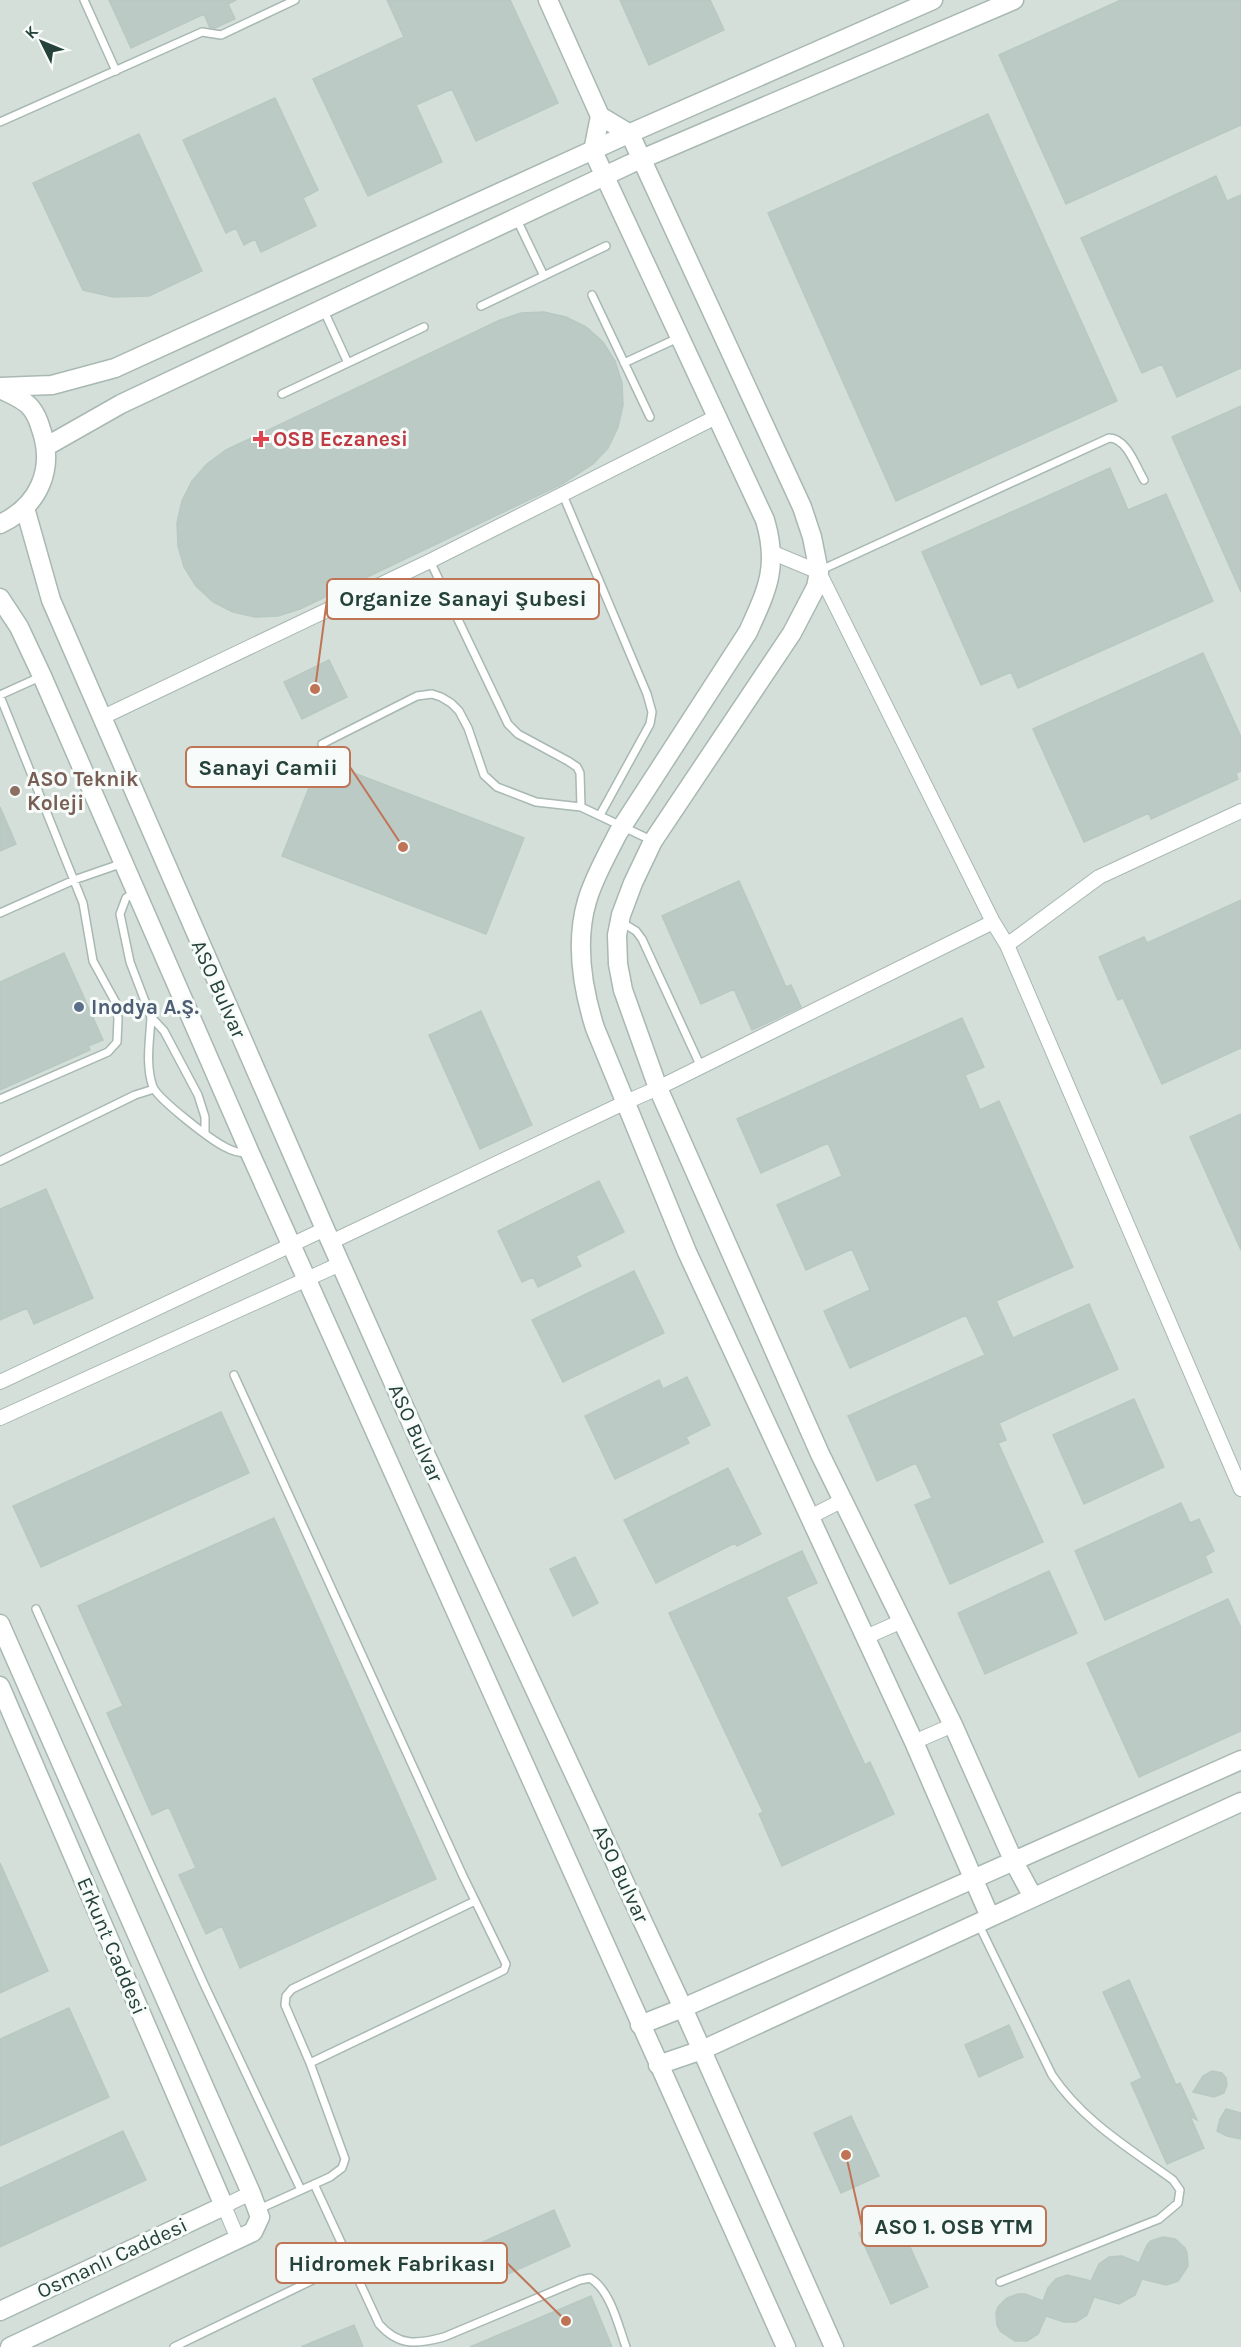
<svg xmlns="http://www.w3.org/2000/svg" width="1241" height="2347" viewBox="0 0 1241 2347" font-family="Karla,sans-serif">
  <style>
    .built { fill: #d4dfda }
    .building { fill: #bbcac4; stroke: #b8c9c2; stroke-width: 1.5 }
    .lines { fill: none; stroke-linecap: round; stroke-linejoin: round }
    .service-casing { stroke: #a8b8b2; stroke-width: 10 }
    .minor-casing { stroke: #a8b8b2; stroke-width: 16 }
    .tertiary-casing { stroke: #a8b8b2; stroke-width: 21 }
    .service { stroke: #fff; stroke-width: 7 }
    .minor { stroke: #fff; stroke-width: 14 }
    .tertiary { stroke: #fff; stroke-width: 18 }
    .health-dot { fill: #e0444e; stroke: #f7fbf9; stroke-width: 2 }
    .education-dot { fill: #8d6e63; stroke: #f7fbf9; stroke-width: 2 }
    .service-dot { fill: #5c6f8a; stroke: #f7fbf9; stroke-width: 2 }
    .labels { text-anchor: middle; stroke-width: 6; stroke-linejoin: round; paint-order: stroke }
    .health-label { font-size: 21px; font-weight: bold; fill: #be3a42; stroke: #f7fbf9; text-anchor: start }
    .education-label { font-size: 21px; font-weight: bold; fill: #785e54; stroke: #f7fbf9; text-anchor: start }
    .street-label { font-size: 21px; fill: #24423a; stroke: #f7fbf9 }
    .service-label { font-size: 21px; font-weight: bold; fill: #4e5e75; stroke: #f7fbf9; text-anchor: start }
    .leader { fill: none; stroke: #c07456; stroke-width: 2 }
    .callout-dot { fill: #c07456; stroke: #f7fbf9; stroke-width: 2 }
    .callout { fill: #f7fbf9; stroke: #c07456; stroke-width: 2 }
    .callout-label { font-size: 22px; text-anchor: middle; font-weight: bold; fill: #24423a }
  </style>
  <rect width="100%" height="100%" fill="#e6efeb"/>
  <path class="built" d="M0 0H1241V2347H0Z"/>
  <path class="building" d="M109 0H236L228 4 235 19 215 28H210L204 14 131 48Z
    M387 0H510L558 103 476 141 452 89 416 105 442 162 368 196 313 79 404 37Z
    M620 0H710L724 30 649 65Z
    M1121 0H1241V125L1066 204 999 55Z
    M275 98 318 190 303 198 316 226 261 252 255 239 244 245 236 228 226 233 183 140Z
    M988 114 1117 401 896 501 768 213Z
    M139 134 202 271 149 296 113 297 83 290 33 183Z
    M1216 176 1227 201 1241 195V368L1177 397 1162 364 1142 373 1081 238Z
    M544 312 566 317 586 327 603 342 615 361 622 383 623 405 618 427 608 448 593 464 562 484 300 609 278 616 255 617 233 612 213 602 196 586 184 567 178 546 177 523 182 501 192 481 207 464 226 450 500 320 521 313Z
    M1241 406V592L1172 437Z
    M1110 468 1128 510 1166 494 1213 601 1018 688 1011 672 981 685 922 552Z
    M1203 653 1241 737V771L1236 773 1238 779 1151 819 1149 813 1084 842 1033 729Z
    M329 660 347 697 302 719 284 682Z
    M320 760 524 838 486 934 282 856Z
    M0 807 16 844 0 851Z
    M739 881 786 987 791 985 801 1007 752 1030 734 989 701 1004 662 916Z
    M1241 900V1048L1162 1084 1123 998 1118 1000 1099 957 1144 937 1147 943Z
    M64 953 103 1040 88 1046 90 1050 0 1090V982Z
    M481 1011 532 1125 480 1149 429 1035Z
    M962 1018 984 1067 965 1075 980 1110 999 1101 1073 1267 996 1301 1013 1338 1089 1304 1118 1369 999 1423 1006 1440 998 1443 1043 1542 950 1584 915 1505 932 1498 916 1463 877 1481 848 1416 985 1355 966 1315 850 1368 824 1311 870 1290 852 1249 806 1270 777 1205 842 1176 828 1143 761 1173 737 1119Z
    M1241 1114V1250L1190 1137Z
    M599 1181 624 1232 576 1256 581 1266 538 1287 533 1277 522 1282 498 1231Z
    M46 1189 93 1298 34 1324 27 1308 0 1320V1209Z
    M634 1271 664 1333 563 1382 532 1320Z
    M687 1377 710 1425 686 1437 689 1443 615 1479 585 1416 659 1380 663 1389Z
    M1134 1399 1164 1467 1084 1504 1053 1435Z
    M221 1412 249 1473 41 1567 13 1506Z
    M728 1468 761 1534 737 1546 735 1543 656 1583 624 1520Z
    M1181 1503 1190 1523 1199 1519 1214 1551 1205 1556 1212 1572 1105 1620 1075 1551Z
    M274 1518 436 1879 240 1968 222 1926 206 1934 179 1875 196 1868 169 1807 152 1815 107 1713 123 1706 78 1606Z
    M802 1551 817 1583 786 1597 865 1765 870 1762 894 1814 782 1866 759 1814 763 1812 669 1613Z
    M575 1557 598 1603 573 1616 550 1569Z
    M1049 1571 1077 1633 985 1674 958 1613Z
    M1228 1599 1241 1628V1731L1139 1777 1087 1663Z
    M0 1863 48 1971 0 1993Z
    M1129 1980 1176 2085 1180 2083 1197 2120 1190 2116 1204 2148 1167 2164 1131 2083 1142 2078 1103 1992Z
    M69 2008 109 2097 0 2146V2039Z
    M1009 2025 1023 2057 979 2077 965 2045Z
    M1212 2071 1222 2073 1226 2078 1227 2085 1224 2093 1214 2097 1193 2092 1203 2076Z
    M1226 2109 1241 2113V2139L1227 2136 1217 2131 1220 2119Z
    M851 2116 879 2176 841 2193 814 2133Z
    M123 2131 146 2180 0 2247V2188Z
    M554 2210 570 2246 488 2283 472 2247Z
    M896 2216 928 2287 891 2304 859 2233Z
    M1163 2237 1175 2239 1185 2248 1187 2253 1188 2266 1178 2281 1166 2285 1142 2279 1135 2295 1119 2304 1094 2297 1087 2315 1076 2322H1064L1046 2316 1038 2334 1027 2341H1015L1000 2331 997 2325 996 2313 998 2307 1007 2298 1018 2294H1025L1043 2301 1048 2288 1056 2279 1067 2275 1091 2281 1099 2264 1109 2257 1122 2256 1139 2263 1147 2245 1151 2241Z
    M591 2296 612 2347H470Z
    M354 2325 363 2347H301Z"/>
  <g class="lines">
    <defs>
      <path id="service" d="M84 0 116 71
        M0 122 202 32 221 35 295 0
        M517 220 544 276
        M592 295 650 417
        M481 306 606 246
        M324 311 348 363
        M624 363 678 338
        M282 394 424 327
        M563 495 647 694 652 712 650 724 600 815
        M430 561 508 724 518 734 568 761 577 767 580 773 581 807
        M821 570 1109 438C1127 438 1136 467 1144 480
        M0 695 40 677
        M0 696 83 903 93 961 116 1003 118 1019 117 1042 108 1052 0 1099
        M322 744 417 696 432 694 441 697 451 703 459 711 468 728 484 775 497 787 536 802 581 807 651 840
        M135 892 126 898 120 914 130 962 151 1017 164 1031 198 1095 205 1117V1132
        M0 913 74 880 123 863
        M621 922 636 931 642 939 701 1067
        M151 1017C150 1039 145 1065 153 1087 159 1100 211 1140 225 1147 232 1151 239 1153 247 1153
        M0 1161 135 1095 154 1089
        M234 1375 463 1876 506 1964 504 1970 494 1975 310 2063
        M36 1609 203 1982 301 2190
        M978 1923 1052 2075C1083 2121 1129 2148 1173 2180L1180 2190 1178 2203 1159 2219 1000 2282
        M314 2184 379 2324C399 2347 418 2344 444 2337L580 2280 590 2278C611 2291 618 2325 626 2347
        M259 2209 330 2177 342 2168 345 2159 310 2063 285 2005 286 1996 292 1989 475 1901
        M174 2347 350 2262"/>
      <path id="minor" d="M771 552 819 572 993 922 1007 945 1241 1489
        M101 718 430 561 718 416
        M1007 945 1099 877 1241 811
        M331 1242 626 1102 658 1088 993 922
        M0 1382 325 1229
        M0 1418 340 1264
        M810 1517 843 1500
        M866 1637 902 1621
        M914 1742 953 1725
        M238 2239 224 2206 251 2193"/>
      <path id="tertiary" d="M548 0 600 116 630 134 802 507 812 537 819 572 816 587 792 633 653 841 633 883 621 915 617 935 618 964 623 990 658 1088 820 1454 953 1725 1014 1862 1033 1897
        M600 116 593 151 765 520C779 567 767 590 748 632L618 833C607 855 594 877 587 901 575 942 582 987 595 1028L687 1252 914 1742 990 1917
        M0 387 52 385 115 368 626 135 933 0
        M0 389C10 394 24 399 31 408 36 414 39 422 41 429 55 469 39 506 0 524
        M47 446 121 404 630 164 1014 0
        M25 508 51 600 325 1229 422 1447 683 2008 834 2347
        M0 598 19 627 42 676 250 1153 786 2347
        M0 1624 251 2193 260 2217 253 2232 10 2347
        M0 1686 224 2206 0 2311
        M640 2025 683 2008 1241 1760
        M658 2065 702 2050 1241 1802"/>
    </defs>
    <use href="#service" class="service-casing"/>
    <use href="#minor" class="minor-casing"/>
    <use href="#tertiary" class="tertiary-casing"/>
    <use href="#service" class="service"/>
    <use href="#minor" class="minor"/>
    <use href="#tertiary" class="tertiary"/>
  </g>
  <path class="health-dot" d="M258 430h6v6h6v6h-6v6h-6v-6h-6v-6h6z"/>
  <circle class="education-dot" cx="15" cy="791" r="6"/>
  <circle class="service-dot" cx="79" cy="1007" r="6"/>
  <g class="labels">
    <g class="health-label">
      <text x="273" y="446">OSB Eczanesi</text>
    </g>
    <g class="education-label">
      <text x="27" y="786">ASO Teknik<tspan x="27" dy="24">Koleji</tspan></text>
    </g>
    <g class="street-label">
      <text transform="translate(219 989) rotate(66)" y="7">ASO Bulvar</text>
      <text transform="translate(416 1433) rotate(66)" y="7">ASO Bulvar</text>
      <text transform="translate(621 1874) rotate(65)" y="7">ASO Bulvar</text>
      <text transform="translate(112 1946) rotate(67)" y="7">Erkunt Caddesi</text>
      <text transform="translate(112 2258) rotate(-25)" y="7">Osmanlı Caddesi</text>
    </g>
    <g class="service-label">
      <text x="91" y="1014">Inodya A.Ş.</text>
    </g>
  </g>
  <path class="leader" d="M315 689L327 599M403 847L350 767M846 2155L862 2226M566 2321L507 2263"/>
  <g class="callout-dot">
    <circle cx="315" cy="689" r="6"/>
    <circle cx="403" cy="847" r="6"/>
    <circle cx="846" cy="2155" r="6"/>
    <circle cx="566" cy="2321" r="6"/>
  </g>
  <g class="callout">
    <rect x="327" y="579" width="272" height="40" rx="6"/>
    <rect x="186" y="747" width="164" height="40" rx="6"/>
    <rect x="862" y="2206" width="184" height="40" rx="6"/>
    <rect x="276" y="2243" width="231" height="40" rx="6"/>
  </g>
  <g class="callout-label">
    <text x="463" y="606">Organize Sanayi Şubesi</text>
    <text x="268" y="775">Sanayi Camii</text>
    <text x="954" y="2234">ASO 1. OSB YTM</text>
    <text x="392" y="2271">Hidromek Fabrikası</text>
  </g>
  <g transform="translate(42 42) rotate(313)" stroke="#f7fbf9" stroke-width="4.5" paint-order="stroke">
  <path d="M0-4.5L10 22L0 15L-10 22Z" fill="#24423a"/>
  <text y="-9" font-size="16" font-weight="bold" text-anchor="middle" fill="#24423a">K</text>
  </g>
</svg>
